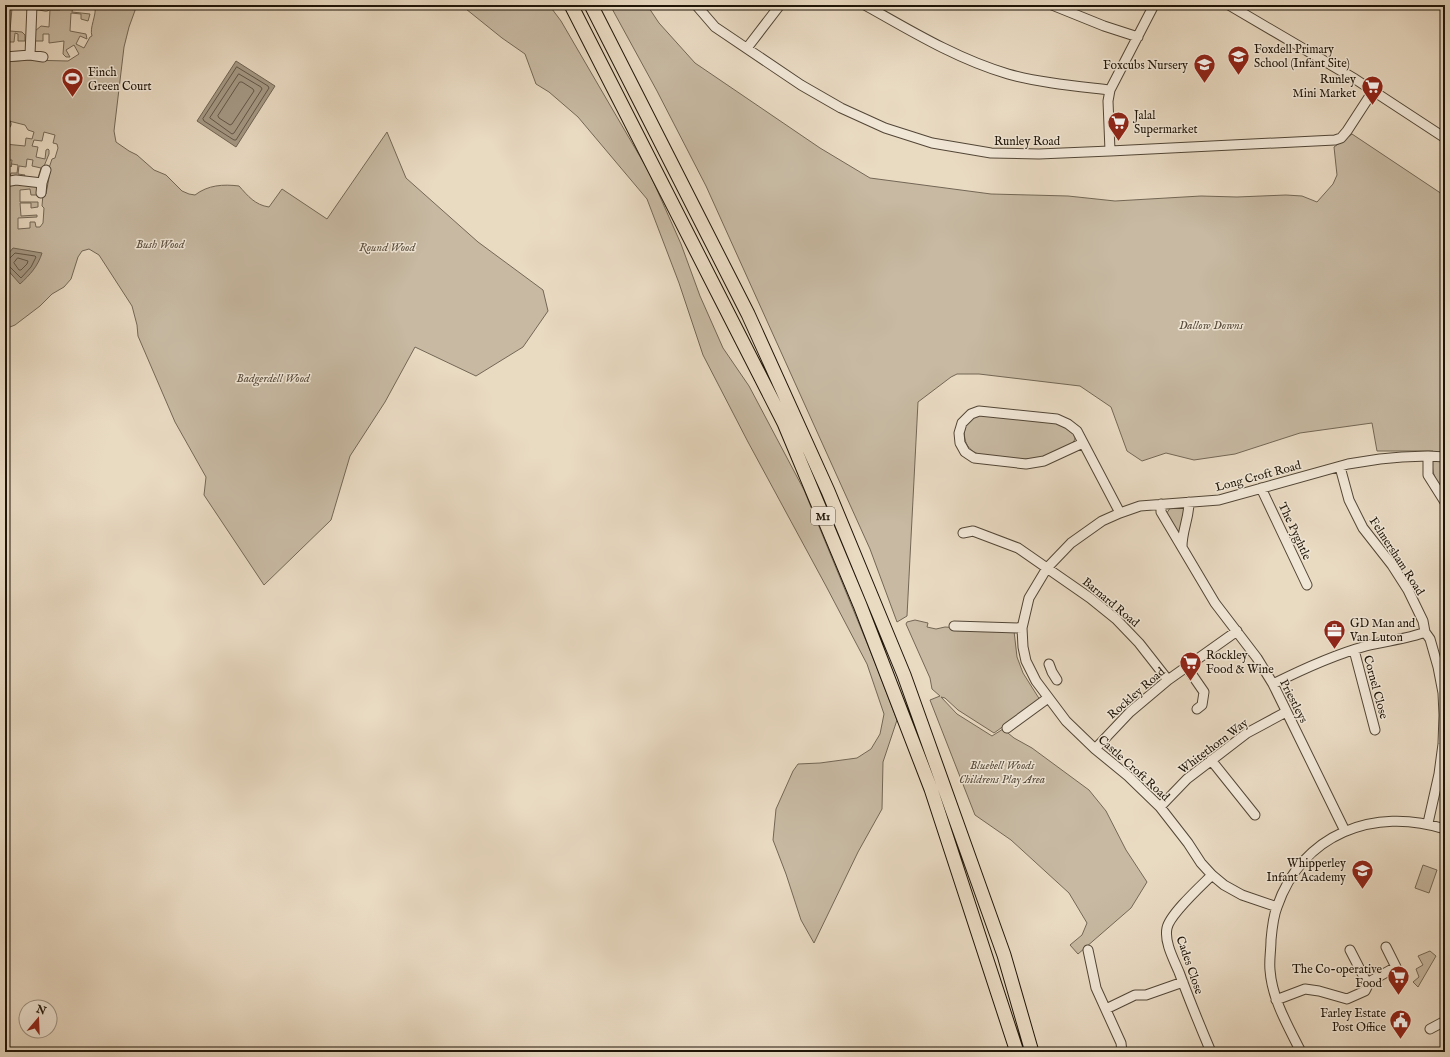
<svg xmlns="http://www.w3.org/2000/svg" width="1450" height="1057" viewBox="0 0 1450 1057" font-family="'IM FELL English',serif">
  <style>
    .green { fill: #c7b9a2; stroke: #736755 }
    .water { fill: #a49783; stroke: #6f6352 }
    .lines { fill: none; stroke-linecap: round; stroke-linejoin: round }
    .shore { stroke: #625646; stroke-width: 1 }
    .minor-casing { stroke: #524636; stroke-width: 11 }
    .highway-casing { stroke: #1f1508; stroke-width: 15 }
    .minor { stroke: #f1e7d7; stroke-width: 9 }
    .highway { stroke: #e9dac2; stroke-width: 13 }
    .labels { text-anchor: middle; stroke-width: 3; stroke-linejoin: round; paint-order: stroke }
    .shield { fill: #f1e7d7; stroke: #5e5446; stroke-width: 1 }
    .shield-label { font-size: 11px; font-weight: bold; fill: #1f1508 }
    .poi-label { font-size: 12px; fill: #1f1508; stroke: #f1e7d7; text-anchor: start }
    .street-label { font-size: 12px; fill: #1f1508; stroke: #f1e7d7 }
    .park-label { font-size: 12px; font-style: italic; fill: #5a4e3e; stroke: #f1e7d7 }
  </style>
  <rect width="100%" height="100%" fill="#e9dac2"/>
  <filter id="stains"><feTurbulence type="fractalNoise" baseFrequency=".005" numOctaves="4"/><feColorMatrix values="0 0 0 0 .2 0 0 0 0 .09 0 0 0 0 .02 0 0 0 .5 -.17"/></filter>
  <radialGradient id="worn" r=".72"><stop offset=".6" stop-color="#630" stop-opacity="0"/><stop offset="1" stop-color="#630" stop-opacity=".3"/></radialGradient>
  <path class="green" d="M60 5H73L72 12 90 14 88 21 81 19V14L71 13 70 31 86 34 87 39 80 36 76 44 84 48 90 37 92 36C89 28 97 15 95 5H137L129 27 124 47 114 131 116 142 129 151 137 155 154 170 166 175 182 191 189 194 195 195C208 185 223 184 239 186 248 196 255 205 269 207L282 189 327 219 387 132 406 178 478 242 543 290 548 311 523 347 476 376 415 347 385 402 350 456 331 520 264 585 204 495 206 477 175 422 138 336 137 325 132 306 99 255 89 249 82 251 78 257 71 279 64 287 52 294 40 306 15 325 5 329V233L8 230 5 227V204L7 203 5 195 9 194V185L15 183 36 186 38 189 37 195H31L30 189 20 190V202H38V207L31 208V203H20L21 216 37 215V217L18 218V229L30 228V222H35L36 227H40L43 223 44 208 42 206 43 194H46L50 172 48 171 52 159 55 158 58 148 57 144 53 143 55 135 44 132 42 141 34 140 32 146 38 147 36 157 45 159 46 150 48 149 49 150V154L40 176 38 178 41 168 32 166 33 160 27 159 26 167 19 166 18 174 25 175 24 177 10 176 11 173H17L18 165 12 164 11 167 12 160H9L8 164 5 163V144L25 146 26 138 32 139 34 132 28 130 25 125 5 120V62L27 60 68 61 79 54 74 45 66 50 70 57H66L63 54 64 41 49 43V34H43V41H34L35 31 41 26 49 27 50 10H60Z
    M461 5H549L561 21 649 172 681 244 700 296 723 348 749 386 804 490 876 665 897 720 883 762 882 809 858 852 814 943 801 920 786 874 773 840 776 809 793 771 798 764 820 763 857 758 871 749 880 734 884 714 867 664 826 586 748 442 703 355 679 283 647 199 578 117 549 92 536 84 525 54 502 38Z
    M610 5H647L659 23 695 63 820 148 870 178 991 194 1068 196 1115 201 1201 196 1237 197 1286 195 1302 196 1317 202 1333 184 1337 175 1334 147 1352 134 1445 196V494C1433 476 1431 473 1433 451H1377L1372 423 1300 433 1235 454 1194 460 1166 453 1142 461 1127 451 1111 407 1080 386 979 374H957L951 377 918 402 907 616 897 622 870 549 706 186 657 91Z
    M5 8H12L10 31 22 32 25 35V41H18V34L15 33 14 42H7V35H5Z
    M975 415 1050 420 1065 425 1076 435C1073 463 995 464 976 453 970 450 966 445 965 439 964 434 964 429 967 424 969 421 973 418 975 415Z
    M1171 507H1181L1186 512 1179 535 1166 514Z
    M915 620 928 623 927 627 936 629 945 627 1014 631 1017 657 1023 673 1040 700 994 733 958 710 945 698 941 697 957 714 992 736 1003 729 1014 738 1032 748 1089 790 1106 811 1126 850 1147 882 1131 908 1078 954 1070 945 1082 935 1087 923 1069 893 1011 840 975 815 930 700 940 696 932 689 930 678 906 624 907 622Z
    M1423 865 1437 870 1429 893 1415 888Z
    M1430 951 1436 956 1418 987 1413 982 1419 977 1416 969 1423 965 1418 956Z"/>
  <path class="water" d="M236 61 275 86 236 147 197 121Z
    M13 248 42 253C38 266 30 275 20 284L5 267V258Z"/>
  <g class="lines">
    <path class="shore" d="M237 67 268 86 269 88 236 140H234L204 121 203 119Z
      M239 74 261 87 262 89 234 133 232 134 210 118Z
      M240 82H242L253 89 254 91 232 124 230 125 219 118 218 116Z
      M18 258 28 261 27 264 21 270H19L14 263Z
      M5 260 9 259 15 253 35 256 36 257 31 267 21 278 9 266 5 265"/>
    <defs>
      <path id="minor" d="M39 5 46 6
        M696 5 715 27 801 85 841 108 885 128 932 143 991 153 1039 154 1110 151 1335 140 1341 138 1347 131 1373 91
        M865 5C911 31 957 59 1008 74 1041 83 1076 86 1110 90
        M1052 5 1104 26 1138 37
        M1229 5 1355 79 1445 138
        M747 48 780 5
        M30 55 32 5
        M5 57 30 55 43 57
        M5 124H6
        M1110 151 1108 101 1110 90 1154 5
        M5 182 16 180 42 183
        M41 193 42 183 46 170
        M1083 443 1044 461 1026 464 974 458 965 452 960 443 959 433 962 423 971 414 979 411 1057 419 1068 424 1077 431 1118 509 1120 513
        M1428 456V475L1445 502
        M1340 467 1349 500 1363 528 1392 565 1408 590 1423 621 1425 632 1430 639 1438 667 1443 693 1444 715 1443 744 1439 774 1428 823
        M1261 488 1307 585
        M1161 504V512L1215 603 1257 658 1273 684 1345 831
        M963 533 973 531 1018 548 1090 598 1116 619 1139 643 1168 680
        M1182 547C1182 530 1189 519 1189 502
        M954 626 1022 628
        M1354 650 1375 730
        M1049 664 1052 672 1057 680
        M1186 666 1204 692 1202 705 1197 709
        M1273 684C1303 669 1333 655 1366 646 1384 641 1409 639 1425 632
        M1007 728 1048 698
        M1095 749 1130 712 1168 680 1237 631
        M1211 760 1255 815
        M1160 807 1187 779 1247 733 1286 712
        M1277 907 1242 895 1224 885 1212 875 1201 863 1188 843 1160 807 1128 776 1095 749 1066 721 1036 681 1026 661 1023 647 1022 628 1029 598 1047 568 1071 543 1102 521 1120 513 1140 506 1219 500 1348 464 1380 459 1402 457 1428 456 1445 457
        M1088 950 1096 988 1121 1043 1122 1052
        M1350 950 1367 983
        M1276 1000 1305 989 1319 991 1347 999 1365 991 1367 987V983L1396 967 1386 947
        M1106 1009 1135 995H1146L1183 982
        M1430 1029 1445 1021
        M1211 1052C1200 1026 1189 999 1179 972 1174 960 1164 942 1167 928 1170 914 1201 886 1212 875
        M1301 1052C1288 1026 1272 999 1270 970 1269 960 1271 950 1271 940 1272 929 1273 917 1277 907 1302 834 1374 806 1445 829"/>
      <path id="highway" d="M571 5 784 423 860 605 931 789 1017 1052
        M591 5 748 314 828 491 904 675 1004 955 1032 1052"/>
    </defs>
    <use href="#minor" class="minor-casing"/>
    <use href="#highway" class="highway-casing"/>
    <use href="#minor" class="minor"/>
    <use href="#highway" class="highway"/>
  </g>
  <defs>
    <symbol id="school-pin" viewBox="-11 -11 22 30"><path d="M0 17L-7.5 6A9.5 9.5 0 1 1 7.5 6Z" fill="#8f2418" stroke="#f1e7d7"/><path d="M0-5L7-2L0 1L-7-2ZM-4 1L0 2.5L4 1V4Q0 6-4 4Z" fill="#fff"/></symbol>
    <symbol id="stadium-pin" viewBox="-11 -11 22 30"><path d="M0 17L-7.5 6A9.5 9.5 0 1 1 7.5 6Z" fill="#8f2418" stroke="#f1e7d7"/><path d="M0-5a6.5 5 0 1 0 0 10a6.5 5 0 1 0 0-10ZM-3.5-1.8h7v3.6h-7Z" fill="#fff"/></symbol>
    <symbol id="supermarket-pin" viewBox="-11 -11 22 30"><path d="M0 17L-7.5 6A9.5 9.5 0 1 1 7.5 6Z" fill="#8f2418" stroke="#f1e7d7"/><path d="M-6-5.5h2.5l.6 2H6L4.5 2H-2.5L-4.4-4H-6ZM-1.5 3.2a1.3 1.3 0 1 0 .1 0ZM3 3.2a1.3 1.3 0 1 0 .1 0Z" fill="#fff"/></symbol>
    <symbol id="office-pin" viewBox="-11 -11 22 30"><path d="M0 17L-7.5 6A9.5 9.5 0 1 1 7.5 6Z" fill="#8f2418" stroke="#f1e7d7"/><path d="M-6-3h4V-5.5h4V-3h4V5H-6ZM-1-4.5V-3h2v-1.5ZM-6 0V1H6V0Z" fill="#fff"/></symbol>
    <symbol id="civic-pin" viewBox="-11 -11 22 30"><path d="M0 17L-7.5 6A9.5 9.5 0 1 1 7.5 6Z" fill="#8f2418" stroke="#f1e7d7"/><path d="M-.6-6.5H3V-4.5H.6V-3L4-1V1h2V6H-6V1h2V-1L-.6-3ZM-1.2 2.5V6h2.4V2.5Z" fill="#fff"/></symbol>
  </defs>
  <g fill-rule="evenodd">
    <use href="#school-pin" x="1226" y="44" width="25" height="34"/>
    <use href="#school-pin" x="1192" y="52" width="25" height="34"/>
    <use href="#stadium-pin" x="60" y="66" width="25" height="34"/>
    <use href="#supermarket-pin" x="1360" y="74" width="25" height="34"/>
    <use href="#supermarket-pin" x="1106" y="110" width="25" height="34"/>
    <use href="#office-pin" x="1322" y="618" width="25" height="34"/>
    <use href="#supermarket-pin" x="1178" y="650" width="25" height="34"/>
    <use href="#school-pin" x="1350" y="858" width="25" height="34"/>
    <use href="#supermarket-pin" x="1386" y="964" width="25" height="34"/>
    <use href="#civic-pin" x="1388" y="1008" width="25" height="34"/>
  </g>
  <g class="labels">
    <rect class="shield" x="811" y="507" width="24" height="18" rx="3"/>
    <g class="shield-label">
      <text x="823" y="520">M1</text>
    </g>
    <g class="poi-label">
      <text x="1254" y="53">Foxdell Primary<tspan x="1254" dy="14">School (Infant Site)</tspan></text>
      <text x="1188" y="69" text-anchor="end">Foxcubs Nursery</text>
      <text x="88" y="76">Finch<tspan x="88" dy="14">Green Court</tspan></text>
      <text x="1356" y="83" text-anchor="end">Runley<tspan x="1356" dy="14">Mini Market</tspan></text>
      <text x="1134" y="119">Jalal<tspan x="1134" dy="14">Supermarket</tspan></text>
      <text x="1350" y="627">GD Man and<tspan x="1350" dy="14">Van Luton</tspan></text>
      <text x="1206" y="659">Rockley<tspan x="1206" dy="14">Food &amp; Wine</tspan></text>
      <text x="1346" y="867" text-anchor="end">Whipperley<tspan x="1346" dy="14">Infant Academy</tspan></text>
      <text x="1382" y="973" text-anchor="end">The Co-operative<tspan x="1382" dy="14">Food</tspan></text>
      <text x="1386" y="1017" text-anchor="end">Farley Estate<tspan x="1386" dy="14">Post Office</tspan></text>
    </g>
    <g class="street-label">
      <text x="1027" y="145">Runley Road</text>
      <text transform="translate(1258 476) rotate(-15)" y="4">Long Croft Road</text>
      <text transform="translate(1295 531) rotate(65)" y="4">The Pyghtle</text>
      <text transform="translate(1397 556) rotate(57)" y="4">Felmersham Road</text>
      <text transform="translate(1111 602) rotate(40)" y="4">Barnard Road</text>
      <text transform="translate(1376 687) rotate(75)" y="4">Cornel Close</text>
      <text transform="translate(1136 693) rotate(-41)" y="4">Rockley Road</text>
      <text transform="translate(1294 701) rotate(63)" y="4">Priestleys</text>
      <text transform="translate(1213 746) rotate(-37)" y="4">Whitethorn Way</text>
      <text transform="translate(1134 768) rotate(42)" y="4">Castle Croft Road</text>
      <text transform="translate(1190 965) rotate(71)" y="4">Cades Close</text>
    </g>
    <g class="park-label">
      <text x="160" y="248">Bush Wood</text>
      <text x="387" y="251">Round Wood</text>
      <text x="1211" y="329">Dallow Downs</text>
      <text x="273" y="382">Badgerdell Wood</text>
      <text x="1002" y="769">Bluebell Woods<tspan x="1002" dy="14">Childrens Play Area</tspan></text>
    </g>
  </g>
  <rect width="1450" height="1057" fill="none" stroke="#e9dac2" stroke-width="20"/>
  <rect x="6" y="6" width="1438" height="1045" fill="none" stroke="#1f1508" stroke-width="2"/>
  <rect x="10" y="10" width="1430" height="1037" fill="none" stroke="#1f1508"/>
  <g transform="translate(38 1019) rotate(19)"><circle r="19" fill="#f1e7d7" stroke="#9d9384"/>
  <path d="M0-3L7 15L0 10L-7 15Z" fill="#8f2418"/>
  <text y="-6" font-size="11" font-weight="bold" text-anchor="middle" fill="#1f1508">N</text>
  </g>
  <rect width="100%" height="100%" filter="url(#stains)"/>
  <rect width="100%" height="100%" fill="url(#worn)"/>
</svg>
